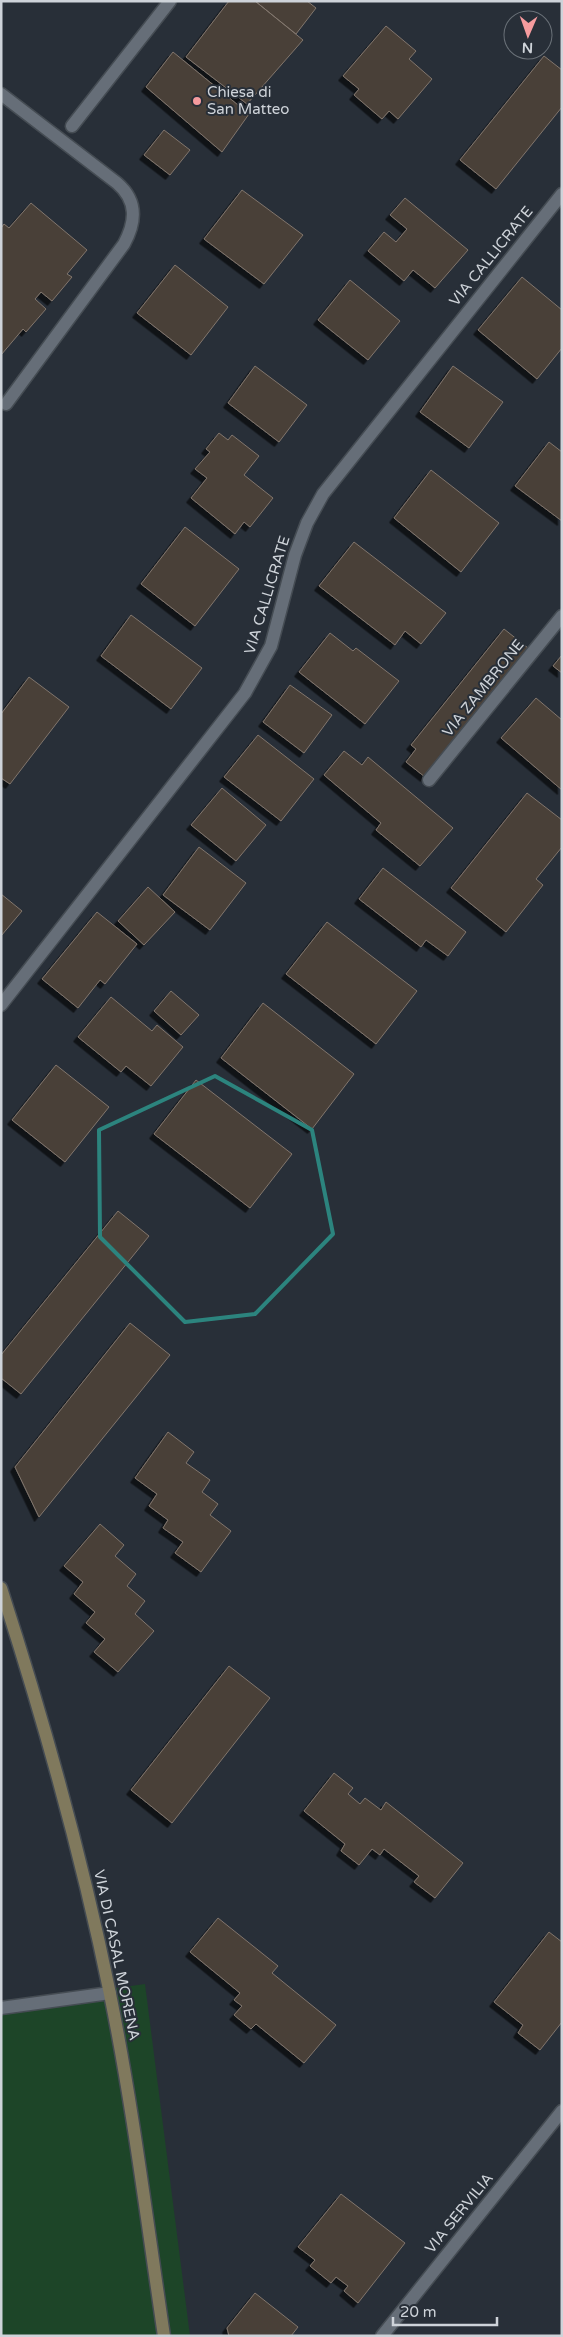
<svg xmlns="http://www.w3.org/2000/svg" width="563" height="2337" viewBox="0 0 563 2337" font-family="'Varela Round',sans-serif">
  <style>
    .green { fill: #1d4528 }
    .building { fill: #493f38; stroke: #81766d; filter: url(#shadow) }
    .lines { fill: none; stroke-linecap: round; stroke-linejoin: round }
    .lane-casing { stroke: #454c53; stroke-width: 15 }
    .street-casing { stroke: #454c53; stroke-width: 15 }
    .secondary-casing { stroke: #454c53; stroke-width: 15 }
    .lane { stroke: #666e78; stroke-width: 12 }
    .street { stroke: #666e78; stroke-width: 12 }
    .secondary { stroke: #80795d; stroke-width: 12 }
    .marked { fill: none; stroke: #2c847e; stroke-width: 4; stroke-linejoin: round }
    .poi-dot { fill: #f59b9e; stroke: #282f38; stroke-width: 2 }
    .labels { text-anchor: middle; stroke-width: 4; stroke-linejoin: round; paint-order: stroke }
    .poi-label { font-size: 15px; fill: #ced3d9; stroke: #282f38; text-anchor: start }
    .street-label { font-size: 15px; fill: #ced3d9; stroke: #282f38 }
  </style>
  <defs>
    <filter id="shadow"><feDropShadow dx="-4.5" dy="4.5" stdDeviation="0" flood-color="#0009"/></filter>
  </defs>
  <rect width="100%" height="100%" fill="#282f38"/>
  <path class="green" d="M145 1984 190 2336H1V2004Z"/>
  <path class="building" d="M229 1H255L303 40 247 104 186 57Z
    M255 1H307L316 8 296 34Z
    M386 26 416 51 409 59 432 79 398 119 389 111 382 119 354 95 359 89 343 76Z
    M173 52 249 114 222 152 146 87Z
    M544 56 562 70V107L496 189 460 160Z
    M164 130 190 150 170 175 144 155Z
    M242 190 303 235 264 284 204 239Z
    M405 198 468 250 435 288 413 270 404 281 368 251 384 232 396 242 407 229 390 215Z
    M31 203 87 250 67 274 72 277 52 301 41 292 35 299 46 309 26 332 23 329 1 355V228L4 224 9 228Z
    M175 265 228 307 191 355 137 313Z
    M522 277 562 310V348L537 379 478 330Z
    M350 280 400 321 368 360 318 320Z
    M255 366 307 405 279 442 228 403Z
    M453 366 503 402 469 448 420 412Z
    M219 433 228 440 232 435 259 456 244 475 273 498 250 527 244 522 235 534 191 498 207 478 195 469 210 452 206 449Z
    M549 442 562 452V521L515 486Z
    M431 470 499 523 461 572 394 518Z
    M185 527 239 569 195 626 141 584Z
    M354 542 446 613 421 644 405 631 395 645 319 586Z
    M131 615 202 668 171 709 101 656Z
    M504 629 528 648 425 777 406 762 416 749 411 745Z
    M330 633 353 651 356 648 399 681 365 724 299 672Z
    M562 655V673L553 666Z
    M29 677 69 707 10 784 1 778V714Z
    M290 685 332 715 304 753 263 722Z
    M536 698 562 720V790L501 738Z
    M258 735 314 779 281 821 224 777Z
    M344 751 362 765 368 757 453 828 420 866 376 830 381 823 324 775Z
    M222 788 266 825 236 861 191 825Z
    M527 793 562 820V847L536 879 543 885 506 932 451 888Z
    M199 847 246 883 210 930 163 895Z
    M383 868 466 932 448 956 426 940 421 947 359 899Z
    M148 887 175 912 144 945 118 921Z
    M1 894 22 911 1 936Z
    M97 912 137 944 105 984 100 980 78 1008 42 979Z
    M327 922 417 991 376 1044 286 974Z
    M171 991 199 1015 181 1035 154 1011Z
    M111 997 152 1031 157 1025 183 1047 151 1086 126 1066 121 1072 78 1037Z
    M263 1003 354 1074 312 1129 221 1058Z
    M56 1065 109 1107 65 1162 12 1120Z
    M196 1080 292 1154 250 1208 154 1134Z
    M118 1211 149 1236 21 1394 1 1378V1355Z
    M130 1323 170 1355 39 1517 15 1467Z
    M168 1432 194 1452 186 1463 210 1480 202 1492 218 1504 210 1515 231 1531 201 1572 175 1553 183 1542 163 1528 168 1520 149 1506 157 1494 135 1478Z
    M100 1524 124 1545 115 1556 136 1574 127 1586 145 1601 135 1614 154 1631 118 1672 94 1652 105 1639 86 1623 95 1612 74 1594 83 1582 64 1566Z
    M229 1666 270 1698 172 1823 131 1790Z
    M334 1773 353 1788 348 1794 360 1804 365 1798 381 1810 386 1802 463 1863 435 1898 414 1882 419 1876 384 1849 380 1855 372 1849 359 1865 341 1851 345 1844 304 1811Z
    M218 1918 278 1966 272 1973 336 2025 304 2063 256 2024 251 2029 234 2015 242 2006 234 2000 240 1993 190 1952Z
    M549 1932 562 1942V2022L540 2050 518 2033 523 2025 494 2002Z
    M341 2194 405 2243 358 2303 344 2291 348 2286 336 2277 331 2283 310 2266 315 2260 298 2247Z
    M255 2293 298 2327 291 2336H229L227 2328Z"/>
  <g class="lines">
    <defs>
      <path id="lane" d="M72 126 170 1"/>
      <path id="street" d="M1 94 117 183C138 201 136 222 124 244L6 404
        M429 780 562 616
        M1 1005 245 693 271 646 295 555 307 523 323 494 562 194
        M1 2008 110 1993
        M382 2336 562 2111"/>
      <path id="secondary" d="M1 1588C44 1721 82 1857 110 1994 133 2107 147 2222 164 2336"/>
    </defs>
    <use href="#lane" class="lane-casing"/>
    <use href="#street" class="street-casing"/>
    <use href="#secondary" class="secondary-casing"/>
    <use href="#lane" class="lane"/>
    <use href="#street" class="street"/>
    <use href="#secondary" class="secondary"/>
  </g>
  <path class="marked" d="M215 1076 312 1130 333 1234 255 1314 185 1322 100 1237 99 1130Z"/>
  <circle class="poi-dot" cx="197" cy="101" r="5"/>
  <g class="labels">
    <g class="poi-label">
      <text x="207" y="97">Chiesa di<tspan x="207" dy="17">San Matteo</tspan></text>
    </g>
    <g class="street-label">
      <text transform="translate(491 256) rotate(-51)" y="5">VIA CALLICRATE</text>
      <text transform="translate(267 595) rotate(-73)" y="5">VIA CALLICRATE</text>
      <text transform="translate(483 688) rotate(-51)" y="5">VIA ZAMBRONE</text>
      <text transform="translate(117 1955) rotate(78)" y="5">VIA DI CASAL MORENA</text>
      <text transform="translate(459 2213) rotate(-51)" y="5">VIA SERVILIA</text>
    </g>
  </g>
  <rect width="563" height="2337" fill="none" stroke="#ced3d9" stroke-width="5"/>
  <g transform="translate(528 35) rotate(182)"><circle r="24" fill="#282f38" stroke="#6a7178"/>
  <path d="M0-4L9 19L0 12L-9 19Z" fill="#f59b9e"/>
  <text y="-8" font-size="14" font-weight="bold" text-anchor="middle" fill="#ced3d9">N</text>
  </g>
  <path d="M393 2317v8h104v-8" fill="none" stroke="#ced3d9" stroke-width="2.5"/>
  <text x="400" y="2317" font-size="15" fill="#ced3d9" stroke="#282f38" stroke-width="4" paint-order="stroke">20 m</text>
</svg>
